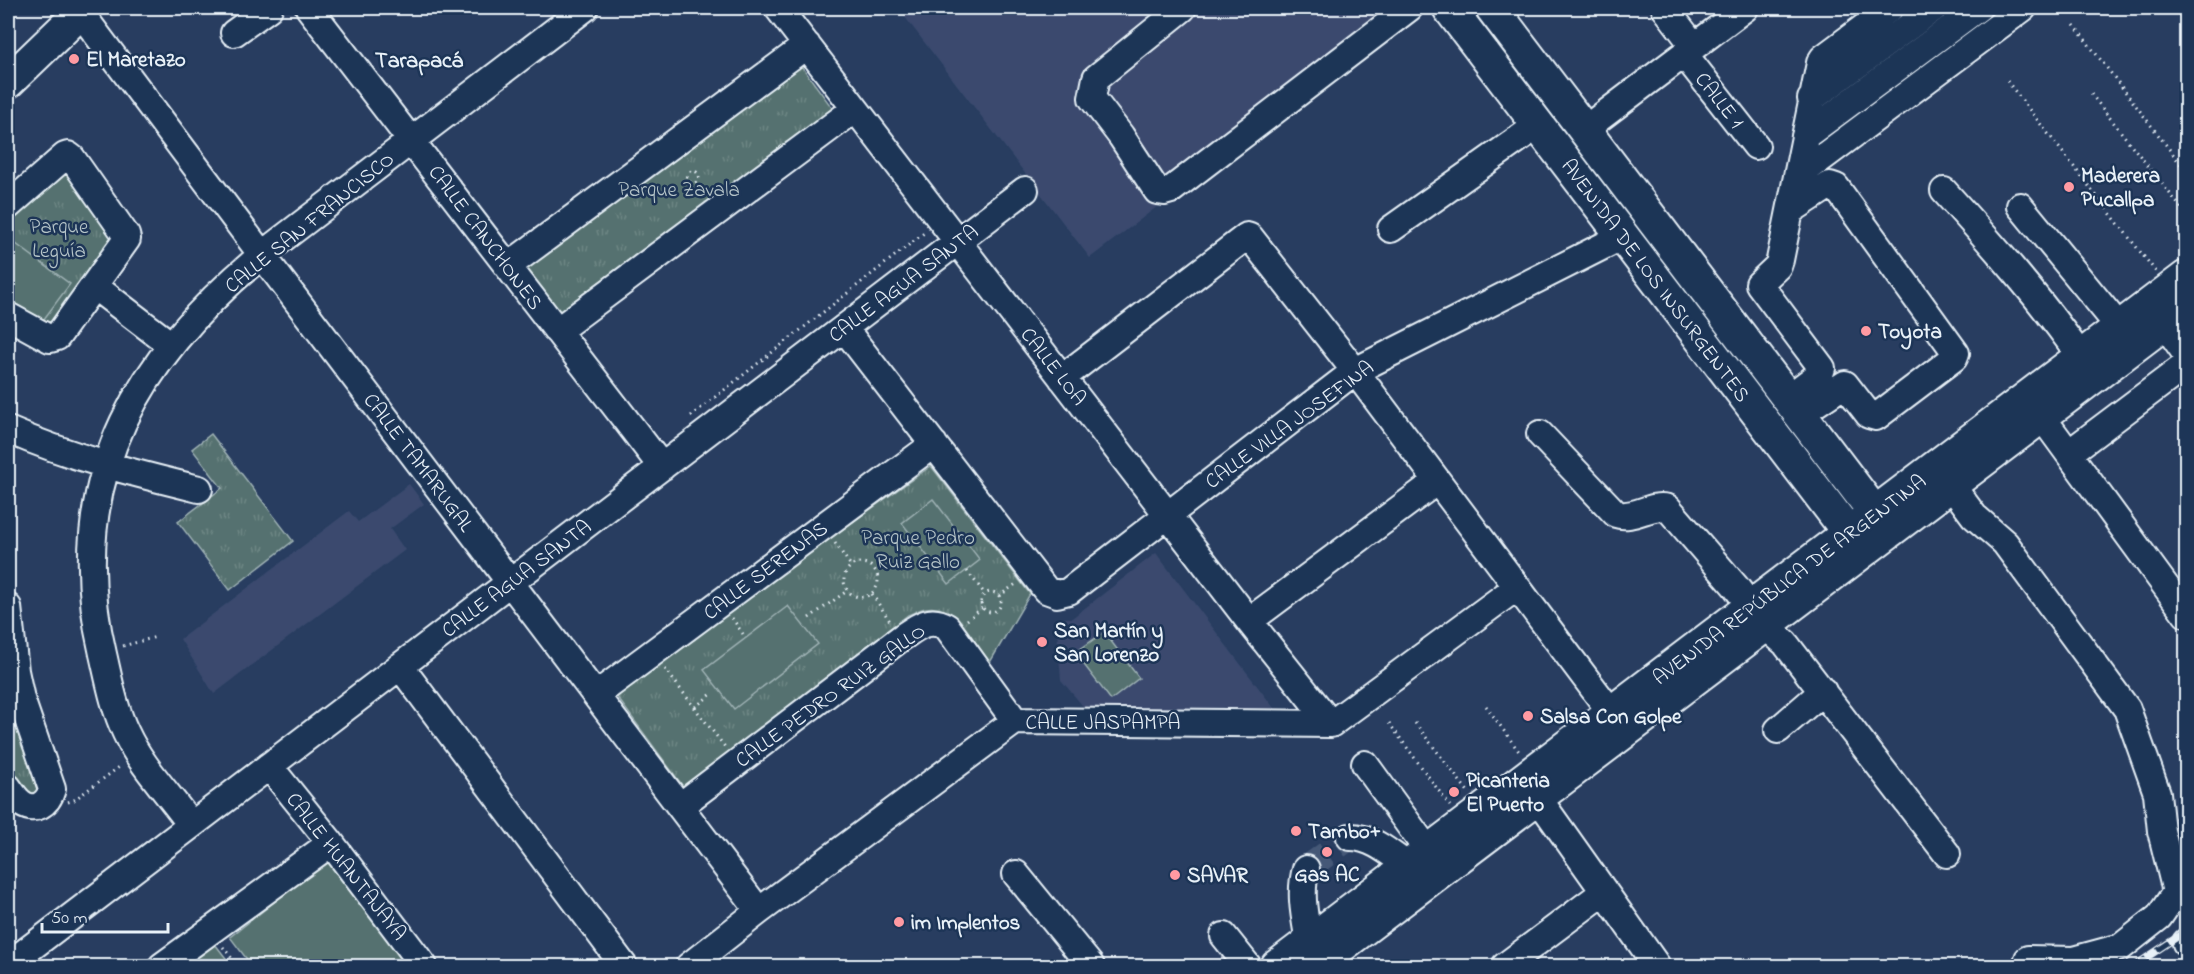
<svg xmlns="http://www.w3.org/2000/svg" width="2194" height="974" viewBox="0 0 2194 974" font-family="'Indie Flower',sans-serif">
  <style>
    .built { fill: #3a4a6e }
    .grass { fill: url(#grass-tufts); stroke: #9eb1b4; stroke-width: 1.5 }
    .pitch { fill: #55716f; stroke: #9eb1b4; stroke-width: 1.5 }
    .lines { fill: none; stroke-linecap: round; stroke-linejoin: round }
    .minor-tunnel { stroke: #455877; stroke-width: 26; stroke-dasharray: 26 13; stroke-linecap: butt }
    .minor-casing { stroke: #e8f1f8; stroke-width: 30 }
    .major-casing { stroke: #e8f1f8; stroke-width: 36 }
    .path { stroke: #e8f1f8; stroke-width: 3; stroke-dasharray: 1.5 4.5; stroke-linecap: butt }
    .minor { stroke: #1d3557; stroke-width: 26 }
    .major { stroke: #1d3557; stroke-width: 32 }
    .rail-casing { stroke: #e8f1f8; stroke-width: 7 }
    .rail { stroke: #1d3557; stroke-width: 4.5; stroke-dasharray: 14; stroke-linecap: butt }
    .poi-dot { fill: #ff9aa2; stroke: #1d3557; stroke-width: 2 }
    .labels { text-anchor: middle; stroke-width: 5; stroke-linejoin: round; paint-order: stroke }
    .poi-label { font-size: 21px; font-weight: bold; fill: #e8f1f8; stroke: #1d3557; text-anchor: start }
    .street-label { font-size: 21px; fill: #e8f1f8; stroke: #1d3557 }
    .park-label { font-size: 21px; fill: #b5c4c8; stroke: #1d3557 }
    .neighbourhood-label { font-size: 22px; font-weight: bold; fill: #e8f1f8; stroke: #1d3557 }
  </style>
  <defs>
    <pattern id="grass-tufts" width="24" height="20" patternUnits="userSpaceOnUse" patternTransform="scale(1.5)"><rect width="24" height="20" fill="#55716f"/><path d="M3 7l-1-3M5 7V3M7 7l1-3M15 17l-1-3M17 17v-4M19 17l1-3" fill="none" stroke="#6d8684"/></pattern>
  </defs>
  <rect width="100%" height="100%" fill="#283d60"/>
  <filter id="ink" filterUnits="userSpaceOnUse"><feTurbulence type="fractalNoise" baseFrequency=".0167" numOctaves="2"/><feDisplacementMap in="SourceGraphic" scale="12" xChannelSelector="R" yChannelSelector="G"/><feConvolveMatrix kernelMatrix="1 2 1 2 8 2 1 2 1" color-interpolation-filters="sRGB"/></filter>
  <g filter="url(#ink)">
    <path class="built" d="M898 8H1417L1090 258Z
      M409 484 424 504 390 529 405 550 214 694 180 639 349 511 358 522Z
      M1156 553 1277 712 1087 711 1061 680 1056 618H1072Z"/>
    <path class="grass" d="M1460 8H1476L1632 213 1622 220Z
      M800 64 833 109 557 313 524 268Z
      M69 167 119 235 52 332 8 308V216Z
      M1635 218 1831 471 1819 478 1627 223Z
      M211 434 293 541 230 590 178 522 222 488 192 449Z
      M931 466 1030 594 989 664C974 642 958 603 926 608 920 609 913 613 908 615L685 789 614 693Z
      M8 692 45 794 34 802 8 775Z"/>
    <path class="pitch" d="M8 238 70 284 41 323 8 299Z
      M933 499 980 560 949 584 902 523Z
      M788 606 818 644 734 709 704 670Z
      M1104 632 1139 678 1111 700 1075 653Z
      M327 860 408 966H252L230 937Z
      M215 944 232 966H184Z"/>
    <g class="lines">
      <path class="minor-tunnel" d="M1306 869 1350 837"/>
      <defs>
        <path id="minor" d="M309 8 662 467
          M778 8 1249 621 1331 724
          M1183 8 1096 78 1092 98 1121 136 1157 191 1164 192 1171 190 1409 8
          M1665 8 1694 46
          M80 12 262 255 759 911
          M234 33 269 8
          M1684 54 1756 146
          M1811 99 1934 8
          M1585 129 1745 8
          M1805 136 1978 8
          M1799 175 2023 8
          M1944 191C1992 244 2040 298 2081 357
          M8 206 65 156 68 155 72 158 126 235 127 239 57 337 50 339 8 316
          M2020 206 2120 328
          M1790 211 1830 185 1836 187 1956 353 1954 358 1876 417 1869 415 1845 384 1800 414
          M1391 229 1538 125
          M508 266 807 45
          M94 286 171 345
          M2165 324 2186 354
          M844 328 1046 590 1057 594 1069 591 1355 371 1623 236
          M557 331 855 109
          M1062 378 1247 236 1250 237 1355 371 1623 728
          M1788 398 1820 374 1822 368 1759 284 1778 266 1780 260 1820 63 1823 58 1890 8
          M2042 417 2186 614
          M8 430C70 457 133 473 199 489
          M1540 434 1616 514C1633 520 1651 503 1668 508L1736 587 1765 626 1785 643 1947 854
          M2069 453 2186 365
          M1951 485 1974 516 2005 543 2127 709 2157 793 2161 831 2176 892 2159 917 2121 947 2073 960 2028 959
          M8 607 15 671 21 699 52 789C48 804 34 814 20 802 15 798 11 791 8 787
          M1249 621 1437 481
          M400 666 624 966
          M596 695 934 444
          M1778 730 1823 691
          M1365 764 1439 866
          M269 766 331 843 424 966
          M1538 798 1657 966
          M680 806 901 638C916 628 929 616 947 627L1015 721
          M191 825C170 795 141 766 126 733 114 708 109 680 103 654 61 478 141 349 277 243L585 8
          M1350 837C1373 837 1391 854 1409 867
          M1306 869C1299 893 1305 918 1309 942
          M1016 874 1091 966
          M1224 936 1248 966
          M2186 943V942
          M8 965 1025 190
          M162 966 331 843
          M689 966 759 911 1015 721 1331 724 1517 587
          M1505 966 1604 892"/>
        <path id="major" d="M1449 8 1861 549
          M1492 8 1887 529
          M8 82 85 8
          M1277 966 2186 277
          M1315 966 2186 307"/>
      </defs>
      <use href="#minor" class="minor-casing"/>
      <use href="#major" class="major-casing"/>
      <path class="path" d="M2074 25 2186 171
        M2007 81 2156 272
        M2091 94 2186 214
        M687 177a6 6 0 1 1 12 0a6 6 0 1 1-12 0Z
        M691 416 924 233
        M835 543 851 566
        M844 580a17 17 0 1 1 34 0a17 17 0 1 1-34 0Z
        M967 571 985 594
        M981 602a10 10 0 1 1 20 0a10 10 0 1 1-20 0Z
        M872 594 890 621
        M999 596 1016 584
        M732 618 743 634
        M809 618 847 591
        M967 620 982 608
        M123 646 156 637
        M665 669 725 747
        M1486 706 1520 753
        M695 707 713 693
        M1389 723 1450 806
        M1415 723 1469 793
        M68 802 74 800 122 765
        M223 947 238 966"/>
      <use href="#minor" class="minor"/>
      <use href="#major" class="major"/>
      <defs>
        <path id="rail" d="M2134 966 2186 931"/>
      </defs>
      <use href="#rail" class="rail-casing"/>
      <use href="#rail" class="rail"/>
    </g>
  </g>
  <g class="poi-dot">
    <circle cx="74" cy="59" r="6"/>
    <circle cx="2069" cy="187" r="6"/>
    <circle cx="1866" cy="331" r="6"/>
    <circle cx="1042" cy="642" r="6"/>
    <circle cx="1528" cy="716" r="6"/>
    <circle cx="1454" cy="792" r="6"/>
    <circle cx="1296" cy="831" r="6"/>
    <circle cx="1327" cy="852" r="6"/>
    <circle cx="1175" cy="875" r="6"/>
    <circle cx="899" cy="922" r="6"/>
  </g>
  <g class="labels">
    <g class="poi-label">
      <text x="86" y="66">El Maretazo</text>
      <text x="2081" y="182">Maderera<tspan x="2081" dy="24">Pucallpa</tspan></text>
      <text x="1878" y="338">Toyota</text>
      <text x="1054" y="637">San Martín y<tspan x="1054" dy="24">San Lorenzo</tspan></text>
      <text x="1540" y="723">Salsa Con Golpe</text>
      <text x="1466" y="787">Picanteria<tspan x="1466" dy="24">El Puerto</tspan></text>
      <text x="1308" y="838">Tambo+</text>
      <text x="1327" y="881" text-anchor="middle">Gas AC</text>
      <text x="1187" y="882">SAVAR</text>
      <text x="911" y="929">im Implentos</text>
    </g>
    <g class="street-label">
      <text transform="translate(1720 100) rotate(52)" y="7">CALLE 1</text>
      <text transform="translate(309 222) rotate(-39)" y="7">CALLE SAN FRANCISCO</text>
      <text transform="translate(486 237) rotate(53)" y="7">CALLE CANCHONES</text>
      <text transform="translate(1656 280) rotate(53)" y="7">AVENIDA DE LOS INSURGENTES</text>
      <text transform="translate(903 283) rotate(-37)" y="7">CALLE AGUA SANTA</text>
      <text transform="translate(1054 366) rotate(52)" y="7">CALLE LOA</text>
      <text transform="translate(1289 424) rotate(-36)" y="7">CALLE VILLA JOSEFINA</text>
      <text transform="translate(419 462) rotate(53)" y="7">CALLE TAMARUGAL</text>
      <text transform="translate(765 570) rotate(-37)" y="7">CALLE SERENAS</text>
      <text transform="translate(516 578) rotate(-37)" y="7">CALLE AGUA SANTA</text>
      <text transform="translate(1789 579) rotate(-37)" y="7">AVENIDA REPÚBLICA DE ARGENTINA</text>
      <text transform="translate(830 695) rotate(-36)" y="7">CALLE PEDRO RUIZ GALLO</text>
      <text x="1103" y="729">CALLE JASPAMPA</text>
      <text transform="translate(347 866) rotate(52)" y="7">CALLE HUANTAJAYA</text>
    </g>
    <g class="park-label">
      <text x="679" y="196">Parque Zavala</text>
      <text x="59" y="233">Parque<tspan x="59" dy="24">Leguía</tspan></text>
      <text x="918" y="544">Parque Pedro<tspan x="918" dy="24">Ruiz Gallo</tspan></text>
    </g>
    <g class="neighbourhood-label">
      <text x="419" y="67">Tarapacá</text>
    </g>
  </g>
  <rect width="2194" height="974" fill="none" stroke="#1d3557" stroke-width="30"/>
  <rect x="15" y="15" width="2164" height="944" fill="none" stroke="#e8f1f8" stroke-width="2" filter="url(#ink)"/>
  <path d="M42 923v9h126v-9" fill="none" stroke="#e8f1f8" stroke-width="3"/>
  <text x="51" y="923" font-size="18" fill="#e8f1f8" stroke="#1d3557" stroke-width="4.5" paint-order="stroke">50 m</text>
</svg>
